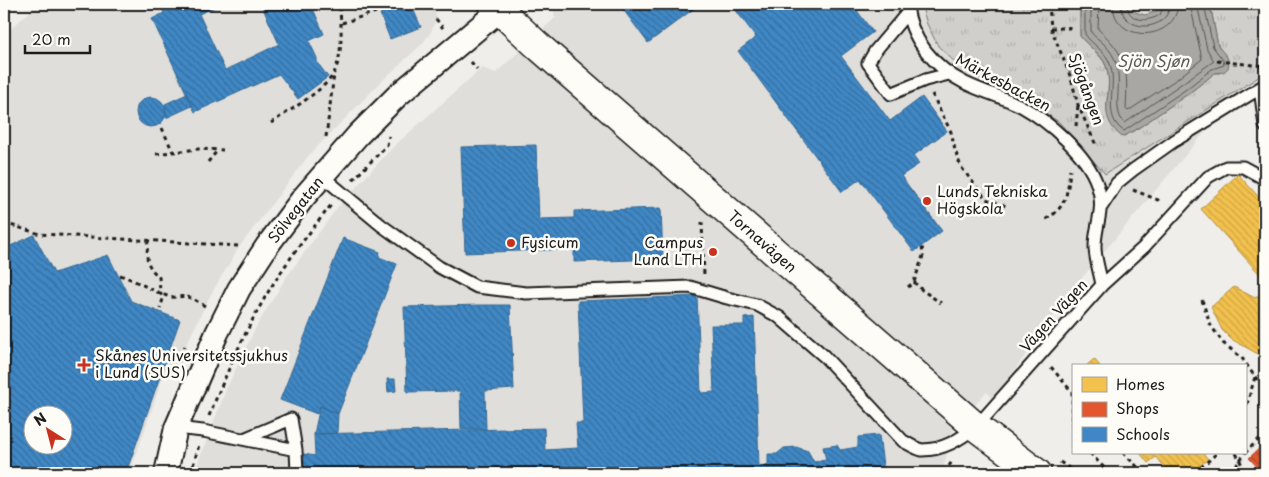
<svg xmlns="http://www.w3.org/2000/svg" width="1269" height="477" viewBox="0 0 1269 477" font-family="'Playpen Sans',sans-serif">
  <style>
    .built { fill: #e0deda; fill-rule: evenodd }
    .grass { fill: url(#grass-tufts); stroke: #767674 }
    .water { fill: #a8a7a3; stroke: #706f6d }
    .homes { fill: url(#homes-back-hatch); stroke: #b2903f }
    .shops { fill: url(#shops-back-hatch); stroke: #a84529 }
    .schools { fill: url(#schools-back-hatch); stroke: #346892; fill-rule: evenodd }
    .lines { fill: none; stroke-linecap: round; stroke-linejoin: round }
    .shore { stroke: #545452; stroke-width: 1 }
    .lane-casing { stroke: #1c1c1c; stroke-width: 15 }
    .street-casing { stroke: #1c1c1c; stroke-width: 26 }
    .secondary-casing { stroke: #1c1c1c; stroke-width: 31 }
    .path { stroke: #1c1c1c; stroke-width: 3; stroke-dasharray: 4 4; stroke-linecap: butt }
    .lane { stroke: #fdfcf7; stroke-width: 11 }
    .street { stroke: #fdfcf7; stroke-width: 22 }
    .secondary { stroke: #fdfcf7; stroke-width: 28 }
    .poi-dot { fill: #c8321e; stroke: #fdfcf7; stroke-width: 2 }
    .labels { text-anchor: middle; stroke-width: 5; stroke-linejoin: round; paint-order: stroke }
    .street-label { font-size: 15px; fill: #1c1c1c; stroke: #fdfcf7 }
    .poi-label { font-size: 15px; fill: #1c1c1c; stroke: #fdfcf7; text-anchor: start }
    .water-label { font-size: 16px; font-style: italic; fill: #5b5b59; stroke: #fdfcf7 }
  </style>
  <defs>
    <pattern id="grass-tufts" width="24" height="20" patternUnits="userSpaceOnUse" patternTransform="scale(1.25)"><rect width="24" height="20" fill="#d0cfcc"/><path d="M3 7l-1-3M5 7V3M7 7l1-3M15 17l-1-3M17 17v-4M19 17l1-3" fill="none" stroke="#b2b1af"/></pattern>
    <pattern id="homes-back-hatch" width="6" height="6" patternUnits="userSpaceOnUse" patternTransform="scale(1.25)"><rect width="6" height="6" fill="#f2c14e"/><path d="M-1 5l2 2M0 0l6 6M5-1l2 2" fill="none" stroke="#cfa544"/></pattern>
    <pattern id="shops-back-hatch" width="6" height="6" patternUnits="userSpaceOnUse" patternTransform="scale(1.25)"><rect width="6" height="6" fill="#e4572e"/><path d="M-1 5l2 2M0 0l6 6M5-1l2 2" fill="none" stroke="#b84726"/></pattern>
    <pattern id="schools-back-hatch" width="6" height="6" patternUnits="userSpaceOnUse" patternTransform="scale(1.25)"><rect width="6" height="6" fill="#3f88c5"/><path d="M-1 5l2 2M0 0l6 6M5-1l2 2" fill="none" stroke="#346e9f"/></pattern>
  </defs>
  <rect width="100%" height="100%" fill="#f0eeea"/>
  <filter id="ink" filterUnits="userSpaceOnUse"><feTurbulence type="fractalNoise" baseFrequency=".02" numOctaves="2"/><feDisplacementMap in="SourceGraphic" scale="10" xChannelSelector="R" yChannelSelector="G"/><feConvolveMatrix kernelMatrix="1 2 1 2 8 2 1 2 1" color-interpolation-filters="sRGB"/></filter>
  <g filter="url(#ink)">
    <path class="built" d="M38 4H436V19L431 32 421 45 383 80 309 155 240 246 211 294 176 366 164 374 130 473H4V35ZM32 414H62V444H32Z
      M554 4H1265V79L1231 101 1060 304 1052 319 994 398 986 392 953 431 942 473H194L227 387 256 327 285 279 337 208 394 146 482 68 496 73 556 17 554 15Z"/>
    <path class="grass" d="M921 4H1080V36C1088 47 1101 54 1106 66 1115 93 1094 114 1122 136L1134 131 1188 94 1215 73H1220L1229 63 1218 46 1212 14 1208 4H1265V73L1105 174 1059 122 1020 97 979 78 959 66 938 46 927 24Z"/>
    <path class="water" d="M1080 4H1132L1135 12 1145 15 1157 11 1159 4H1208L1212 14 1218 46 1227 57 1229 63 1228 68 1224 72 1215 73 1188 94 1134 131 1122 137C1093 113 1116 95 1106 66 1102 54 1088 47 1080 36Z"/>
    <path class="homes" d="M1238 174 1265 204V280L1201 209Z
      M1234 287 1255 298 1265 291V358L1231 339 1222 330 1211 307Z
      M1094 359 1100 366H1086Z
      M1140 453H1203L1208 459 1191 473H1170L1156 457 1148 463Z"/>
    <path class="shops" d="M1265 443V473H1263L1249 458Z"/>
    <path class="schools" d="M160 4H221L199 14 225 70 279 44 261 4H311L324 34 309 41 317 58V62L328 77 298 99 279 74 195 112 152 19 164 13Z
      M406 4H411L421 27 390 39 380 14Z
      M619 4H700L648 43Z
      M731 4H852L873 32 841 56 890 121 922 97 947 131 913 156 919 164 901 176 942 231 914 252 860 179 842 192 738 51 756 37Z
      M187 94 192 106 166 118 165 104Z
      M136 112a15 15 0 1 1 30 0a15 15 0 1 1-30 0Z
      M536 145 539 219 574 218V211L661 208 663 259 574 262V249L465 253 461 147Z
      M34 235 54 273 108 255 131 301 180 320 126 473H93L75 467 62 473H4V249ZM32 414H62V444H32Z
      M343 238 380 252 379 257 397 264 338 414 320 406 317 414 280 400Z
      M697 296 701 393 714 392 711 325H744V318L754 317 759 466 768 465V454H777L784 448 796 447 808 451 814 462 826 460 823 447 837 445 840 450 858 447V437L879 435 884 473H582V472L545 473H304V454L315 456 314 434 544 428 545 450 578 448 576 423H583L578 301Z
      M480 305H510L514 389 485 391 486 429H461L460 391 407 392 404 307Z
      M387 379H395L396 391 388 392Z
      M320 406 338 414 337 433 314 434Z"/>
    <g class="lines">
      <path class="shore" d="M1085 4V34C1092 45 1106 51 1110 64 1118 86 1101 117 1124 131L1185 90 1212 69 1224 65 1223 60 1213 47 1204 4
        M1091 4V32C1094 37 1099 39 1103 43 1112 52 1117 61 1118 74 1120 88 1113 115 1125 123L1214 61 1207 49 1197 4
        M1099 4 1098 29C1128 56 1128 70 1126 109L1128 111 1177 79 1202 59 1190 4
        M1113 4C1113 44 1176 43 1178 4
        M1121 4C1121 34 1169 33 1170 4
        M1127 4C1128 23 1148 22 1160 15L1164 4"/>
      <defs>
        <path id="lane" d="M907 4C909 38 935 68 965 83 983 92 1003 97 1021 106 1048 121 1087 154 1097 184 1106 209 1095 224 1095 247 1095 259 1100 273 1102 285
          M908 12 875 51 868 63 891 94 925 80 949 74
          M1260 88 1265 126
          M322 176 381 225 439 267 477 287 526 293 690 287 727 298 757 305 779 317 824 356 903 441C909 444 916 449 922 450 944 450 960 439 976 427L1102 285 1144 247 1208 177 1226 167H1243L1265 179
          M1102 206 1117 183 1133 170 1174 141 1265 85
          M176 428 203 431 296 450 297 473
          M244 439 291 419 296 450"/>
        <path id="street" d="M166 473 176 428 217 333 239 289 267 246 303 198 358 135 398 95 507 4"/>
        <path id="secondary" d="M493 4 538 46 976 427 1037 473"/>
      </defs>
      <use href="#lane" class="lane-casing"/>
      <use href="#street" class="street-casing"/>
      <use href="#secondary" class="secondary-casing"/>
      <path class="path" d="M1049 4 1051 28 1071 78 1078 105 1095 143V147
        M436 19 443 28
        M342 23 376 12
        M1051 28H1069V22
        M1217 61 1263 66
        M471 62 477 69
        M1263 68 1265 46
        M932 94 951 132 955 150 961 167 986 199 1006 206
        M271 123C287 112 325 90 334 73 343 55 342 23 339 4
        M1076 126 1078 105
        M162 128 173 152
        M326 137 334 74
        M156 154 198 149 223 150
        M208 162 217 151
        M353 180 387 145 389 136
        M1133 190 1158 200 1161 204
        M1046 219C1067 208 1068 190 1070 169
        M702 222 704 276
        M4 223 40 234 240 246
        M148 240C147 259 144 263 159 277L160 292 163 299 160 309
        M120 275C137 281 151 290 167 296 174 299 181 295 187 297 193 298 199 303 205 306
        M914 282 922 290 941 303
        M908 287 914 282 923 256 922 246
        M1202 300 1210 324 1223 343 1242 358 1255 377 1245 411
        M1051 367 1072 392 1073 436
        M175 370 185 346
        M1255 377 1265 385
        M209 416C226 374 244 333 267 294 286 262 309 233 332 204
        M1090 453 1109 473
        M1123 453 1144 473
        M1236 453 1246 473
        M1245 453 1265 433
        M1060 462 1076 473
        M191 473 199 445
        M945 473 952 461
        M1195 473 1217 453
        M1231 473 1245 453"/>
      <use href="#lane" class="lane"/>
      <use href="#street" class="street"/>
      <use href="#secondary" class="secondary"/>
    </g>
  </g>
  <g class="poi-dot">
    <circle cx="927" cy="201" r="5"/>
    <circle cx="511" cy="243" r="5"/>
    <circle cx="713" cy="252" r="5"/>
    <path d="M81.5 357.5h5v5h5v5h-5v5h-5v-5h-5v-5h5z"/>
  </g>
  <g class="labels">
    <g class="street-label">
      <text transform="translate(1003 83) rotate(28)" y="5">Märkesbacken</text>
      <text transform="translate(1086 89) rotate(70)" y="5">Sjögången</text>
      <text transform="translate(296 210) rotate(-52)" y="5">Sölvegatan</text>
      <text transform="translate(762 242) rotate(41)" y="5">Tornavägen</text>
      <text transform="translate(1054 316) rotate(-48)" y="5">Vägen Vägen</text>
    </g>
    <g class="poi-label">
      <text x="937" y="197">Lunds Tekniska<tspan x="937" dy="17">Högskola</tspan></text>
      <text x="521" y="248">Fysicum</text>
      <text x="703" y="248" text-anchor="end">Campus<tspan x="703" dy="17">Lund LTH</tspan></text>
      <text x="95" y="361">Skånes Universitetssjukhus<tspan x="95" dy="17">i Lund (SUS)</tspan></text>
    </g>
    <g class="water-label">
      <text x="1153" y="67">Sjön Sjøn</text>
    </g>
  </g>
  <rect width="1269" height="477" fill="none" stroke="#fdfcf7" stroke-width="20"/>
  <rect x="10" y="10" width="1249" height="457" fill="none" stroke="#1c1c1c" stroke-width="2" filter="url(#ink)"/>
  <rect x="1072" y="364" width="175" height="90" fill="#fdfcf7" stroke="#a3a29f"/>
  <rect x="1082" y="377" width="25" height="15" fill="#f2c14e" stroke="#a3a29f"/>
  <text x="1116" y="390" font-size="15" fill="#1c1c1c">Homes</text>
  <rect x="1082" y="402" width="25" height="15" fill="#e4572e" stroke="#a3a29f"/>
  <text x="1116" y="414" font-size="15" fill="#1c1c1c">Shops</text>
  <rect x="1082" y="427" width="25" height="15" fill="#3f88c5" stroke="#a3a29f"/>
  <text x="1116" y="440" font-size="15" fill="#1c1c1c">Schools</text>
  <g transform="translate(48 430) rotate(324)"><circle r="24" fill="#fdfcf7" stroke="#a3a29f"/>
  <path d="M0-4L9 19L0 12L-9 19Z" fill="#c8321e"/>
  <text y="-8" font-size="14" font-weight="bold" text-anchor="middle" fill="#1c1c1c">N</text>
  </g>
  <path d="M25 45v8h65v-8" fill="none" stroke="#1c1c1c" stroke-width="2.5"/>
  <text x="32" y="45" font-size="15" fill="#1c1c1c" stroke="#fdfcf7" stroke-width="4" paint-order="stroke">20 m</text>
</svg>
